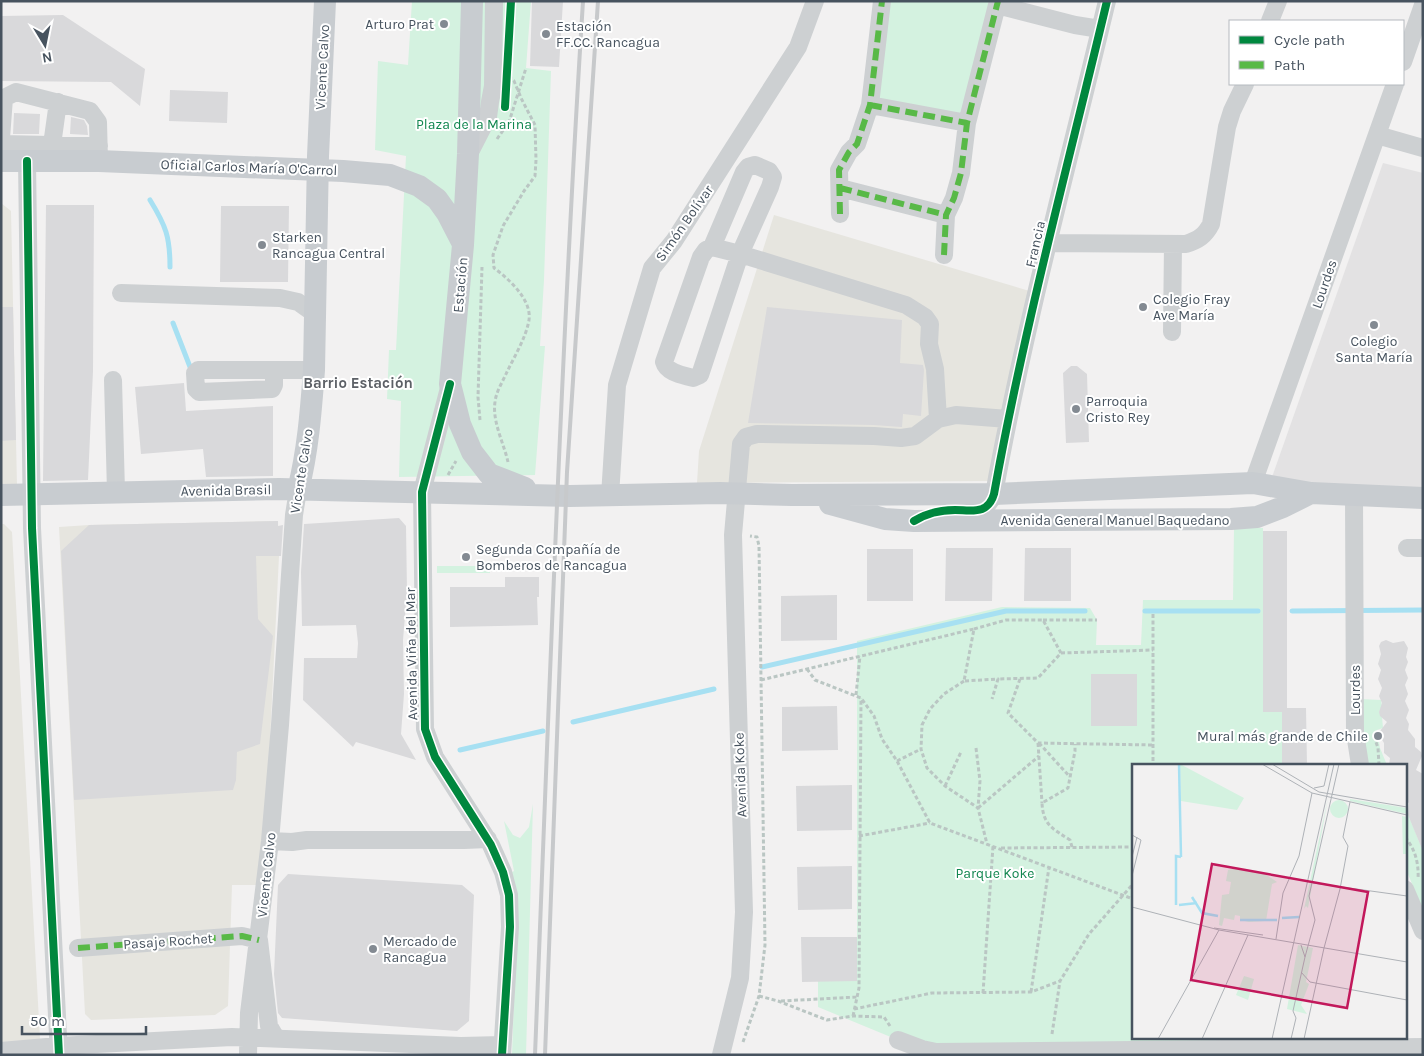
<svg xmlns="http://www.w3.org/2000/svg" width="1424" height="1056" viewBox="0 0 1424 1056" font-family="Karla,sans-serif">
  <style>
    .commercial { fill: #e6e5df }
    .education { fill: #e3e2e3 }
    .green { fill: #d4f2e0 }
    .lines { fill: none; stroke-linecap: round; stroke-linejoin: round }
    .stream { stroke: #a7e0f2; stroke-width: 5 }
    .building { fill: #d9d9db }
    .path { stroke: #bac6c3; stroke-width: 3; stroke-dasharray: 4 2.5; stroke-linecap: butt }
    .minor { stroke: #cdd0d2; stroke-width: 18 }
    .major { stroke: #c8ccd0; stroke-width: 22 }
    .rail { stroke: #c7c9cb; stroke-width: 4 }
    .quiet { stroke: #58b947; stroke-width: 6; stroke-dasharray: 12 6; stroke-linecap: butt }
    .cycleway-casing { stroke: #fff; stroke-width: 11 }
    .cycleway { stroke: #00873e; stroke-width: 8 }
    .poi-dot { fill: #838a92; stroke: #fff; stroke-width: 2 }
    .labels { text-anchor: middle; stroke-width: 4; stroke-linejoin: round; paint-order: stroke }
    .poi-label { font-size: 14px; fill: #47535f; stroke: #fff; text-anchor: start }
    .street-label { font-size: 14px; fill: #47535f; stroke: #fff }
    .park-label { font-size: 14px; fill: #11864f; stroke: #fff }
    .neighbourhood-label { font-size: 15px; font-weight: bold; fill: #5c6066; stroke: #fff }
    .inset-river { fill: none; stroke: #a7e0f2; stroke-width: 2.5 }
    .inset-road { fill: none; stroke: #aeb2b7; stroke-width: 1 }
    .view { fill: #c2185b; fill-opacity: 0.15; stroke: #c2185b; stroke-width: 2.5 }
    .inset-edge { fill: none; stroke: #47535f; stroke-width: 2.5 }
  </style>
  <rect width="100%" height="100%" fill="#f2f1f1"/>
  <path class="commercial" d="M1 203 11 211 17 486H1Z
    M774 215 1033 292 990 481 697 483 699 451Z
    M278 521 279 556 268 781 260 885H232L228 1006 215 1015 91 1020 85 1014 59 527 89 525Z
    M1 524H4L12 532 40 1039 34 1046 1 1048Z"/>
  <path class="education" d="M1383 163 1423 173V493L1321 488 1272 477Z"/>
  <path class="green" d="M412 1H531L526 68 551 71 544 280 540 346H545L535 475 399 477 401 401 387 399 389 350H396L406 156 375 150 378 61 408 65Z
    M886 1H991L966 118 874 103Z
    M1234 528H1263V712H1282V765H1133V1037H1244L1231 1050 936 1052 898 1040 818 1007V981H857V641L1002 607 1090 608 1097 620 1096 645H1141L1143 600H1233Z
    M437 566H490V573H437Z
    M1360 699 1381 700 1382 706 1379 712 1382 717 1383 728 1377 730 1380 748 1387 765H1367Z
    M533 804 526 1055H512L516 941 510 873 514 871 504 821 513 835 520 838 529 827Z
    M1405 807 1423 851V910L1405 867Z"/>
  <g class="lines">
    <path class="stream" d="M150 200C166 226 170 237 170 267
      M173 323 192 372
      M1145 611H1258
      M1292 611 1423 610
      M762 667 1006 611H1085
      M573 722 714 689
      M460 750 543 731"/>
  </g>
  <path class="building" d="M532 1H563L559 67 530 66Z
    M63 15 145 69 140 106 111 82 1 81V16Z
    M170 90 228 92 227 123 169 121Z
    M14 113 40 114 39 134H13Z
    M71 117 84 120 87 126 88 135 70 134Z
    M46 205H94L93 371 88 480 43 481Z
    M221 206H289L288 282H220Z
    M1 307H13L16 440 1 441Z
    M767 307 902 320 900 363 923 365 924 370 921 416 903 414 902 427H901L874 425 748 423Z
    M1071 366H1077L1087 374 1089 442 1066 443 1063 373Z
    M184 383 186 411 273 406V476L206 477 203 449 141 454 135 387Z
    M399 518 406 526 407 592 403 640 404 694 401 734 416 760 356 742 353 747 303 700 304 658H357L358 643 356 625 302 626 301 572 304 524Z
    M278 521V526L283 525 281 556H256L258 619 273 636 260 744 237 752 236 780 233 790 74 800 61 551 89 525Z
    M1263 531H1287V708H1306L1307 765H1282V712H1263Z
    M946 548H993L992 601H945Z
    M1025 548H1071V601H1024Z
    M867 549H913V601H867Z
    M505 577H539V597H537L538 625 450 627V587H505Z
    M837 595V640L781 641V596Z
    M1386 640 1393 643 1404 641 1408 648 1406 657 1408 662 1405 670 1408 678 1405 685 1408 694 1405 701 1409 710 1406 718 1409 724 1408 730 1415 739V747L1421 752 1422 756 1416 770 1423 774 1422 849 1408 815 1409 803 1405 801V765H1389L1390 758 1384 753V743L1379 735 1380 731 1387 722 1380 716 1379 712 1382 703 1379 696 1382 688 1378 679 1381 670 1378 664 1381 654 1379 646 1381 642Z
    M1091 674H1137V726H1091Z
    M837 706 838 750 782 751V707Z
    M852 785V830L797 831 796 786Z
    M852 866V909L798 910 797 867Z
    M288 874 462 885 474 895 469 1021 457 1031 282 1018 278 1013 274 974 278 885Z
    M801 937H857V981L802 982Z"/>
  <g class="lines">
    <path class="path" d="M497 139 509 122 526 68
      M480 420 478 397 482 267
      M508 462C504 444 492 421 495 402 496 392 502 383 506 374 514 357 526 338 529 320 532 300 509 279 494 268L493 255 503 226 524 191 535 176 536 160 535 125 522 100 514 81 510 78
      M448 475 456 461
      M1153 614V765
      M1043 620H1097
      M974 629 1006 620H1043L1061 653 1038 678 998 679
      M1061 653 1153 650
      M807 669 815 680 861 698 874 716 882 739 897 761 930 823 1133 899
      M1020 679 1008 713 1038 743 1153 745
      M761 680 974 629 964 681 998 679 992 699
      M964 681 944 694 930 709 922 725 921 749 927 768 945 786 978 808 987 844
      M856 695 860 656
      M1374 736 1378 748 1379 765
      M1038 743 1042 803
      M1039 743 1070 777
      M976 748 980 781 978 808
      M897 761 921 749
      M945 786 961 752
      M978 808 1039 756
      M859 836 930 823
      M1405 837C1415 849 1419 863 1418 879
      M1072 847 1070 840C1053 829 1043 825 1042 803L1068 788 1075 751V744
      M1001 848 1133 847
      M1031 992 1049 867
      M983 993 993 846
      M759 996 778 1001 827 1020 853 1016 884 1017 890 1026
      M781 1001 857 997
      M854 1009 932 993 1031 992 1060 981 1089 934 1133 884
      M853 1016 859 988 861 698
      M1052 1034 1060 981
      M743 1042 759 996 765 945 759 546 757 537 750 536"/>
    <path class="minor" d="M997 5 1075 25 1100 29
      M1270 21 1278 1
      M1403 62 1423 5
      M870 105 967 123
      M1377 135 1423 148
      M1 138 4 98 16 92 90 111 98 122 99 161
      M1 144 99 146
      M52 145 58 102
      M469 154 488 117 490 102 493 86 494 1
      M27 161 32 528 59 1055
      M840 188 946 215
      M840 214 839 170 849 152 857 144 870 105 882 1
      M1048 243 1186 244C1198 240 1205 236 1211 224L1227 127 1232 111 1245 84
      M712 247 744 172 748 167 755 165 769 171 773 177 770 187 740 254 906 305 925 317 930 324 929 344 935 369 938 419
      M712 247 740 254 700 375 693 378C683 375 667 373 664 362L701 257 706 250Z
      M944 255 946 215 954 198 961 173 967 123 998 1
      M121 293 280 298 298 302 315 314
      M1172 332 1173 244
      M274 370V385L272 389 199 392 196 389 195 373 198 370H314
      M113 380 116 492
      M450 384 422 492 425 729 435 757 491 845 503 872 509 895 510 927 502 1055
      M1253 483 1395 84
      M1354 495 1355 733 1360 765
      M610 496 617 385 652 268 674 241 798 47 815 1
      M956 510C975 511 986 513 994 494 1024 328 1068 165 1107 1
      M1407 548H1423
      M270 841 292 842 307 840H464L488 839
      M1405 889 1423 931
      M78 948 242 936 259 940 269 1026 276 1038
      M898 1040 922 1049 936 1052 1423 1047
      M1 1051 58 1046 232 1037 461 1046 502 1045
      M248 1055 249 1013 270 841 280 725 294 515 298 490
      M721 1055 740 978 744 912 733 535 741 444 746 437 757 434 874 436 901 438 915 436 938 419 956 415 1008 419"/>
    <path class="major" d="M472 1 468 154 463 245 450 384 460 424 472 452 489 474 525 488
      M1 161H99L343 171 390 175 419 186 437 199 447 213 463 244
      M298 490C308 451 311 410 314 370L318 156 325 1
      M1 495 279 489 570 496 720 493 792 495 994 494 1253 483 1311 493 1423 498
      M830 504 885 519 914 521 1231 519 1257 517 1283 507 1311 493"/>
    <path class="rail" d="M535 1055C549 703 561 352 583 1
      M545 1055 567 472 598 1"/>
    <path class="quiet" d="M870 105 967 123
      M840 188 946 215
      M840 214 839 170 849 152 857 144 870 105 882 1
      M944 255 946 215 954 198 961 173 967 123 998 1
      M78 948 242 936 259 940"/>
    <defs>
      <path id="cycleway" d="M505 107 511 1
        M27 161 32 528 59 1055
        M450 384 422 492 425 729 435 757 491 845 503 872 509 895 510 927 502 1055
        M914 521C927 513 940 510 955 510 964 510 974 512 982 509 989 506 992 501 994 494 1024 328 1068 165 1107 1"/>
    </defs>
    <use href="#cycleway" class="cycleway-casing"/>
    <use href="#cycleway" class="cycleway"/>
  </g>
  <g class="poi-dot">
    <circle cx="444" cy="24" r="5"/>
    <circle cx="546" cy="34" r="5"/>
    <circle cx="262" cy="245" r="5"/>
    <circle cx="1143" cy="307" r="5"/>
    <circle cx="1374" cy="325" r="5"/>
    <circle cx="1076" cy="409" r="5"/>
    <circle cx="466" cy="557" r="5"/>
    <circle cx="1378" cy="736" r="5"/>
    <circle cx="373" cy="949" r="5"/>
  </g>
  <g class="labels">
    <g class="poi-label">
      <text x="434" y="29" text-anchor="end">Arturo Prat</text>
      <text x="556" y="31">Estación<tspan x="556" dy="16">FF.CC. Rancagua</tspan></text>
      <text x="272" y="242">Starken<tspan x="272" dy="16">Rancagua Central</tspan></text>
      <text x="1153" y="304">Colegio Fray<tspan x="1153" dy="16">Ave María</tspan></text>
      <text x="1374" y="346" text-anchor="middle">Colegio<tspan x="1374" dy="16">Santa María</tspan></text>
      <text x="1086" y="406">Parroquia<tspan x="1086" dy="16">Cristo Rey</tspan></text>
      <text x="476" y="554">Segunda Compañía de<tspan x="476" dy="16">Bomberos de Rancagua</tspan></text>
      <text x="1368" y="741" text-anchor="end">Mural más grande de Chile</text>
      <text x="383" y="946">Mercado de<tspan x="383" dy="16">Rancagua</tspan></text>
    </g>
    <g class="street-label">
      <text transform="translate(322 67) rotate(-87)" y="5">Vicente Calvo</text>
      <text transform="translate(249 167) rotate(2)" y="5">Oficial Carlos María O'Carrol</text>
      <text transform="translate(684 223) rotate(-55)" y="5">Simón Bolívar</text>
      <text transform="translate(1035 244) rotate(-77)" y="5">Francia</text>
      <text transform="translate(1324 284) rotate(-71)" y="5">Lourdes</text>
      <text transform="translate(460 285) rotate(-85)" y="5">Estación</text>
      <text transform="translate(301 471) rotate(-81)" y="5">Vicente Calvo</text>
      <text transform="translate(226 490) rotate(-1)" y="5">Avenida Brasil</text>
      <text x="1115" y="525">Avenida General Manuel Baquedano</text>
      <text transform="translate(411 654) rotate(-91)" y="5">Avenida Viña del Mar</text>
      <text transform="translate(1355 690) rotate(-90)" y="5">Lourdes</text>
      <text transform="translate(740 775) rotate(-92)" y="5">Avenida Koke</text>
      <text transform="translate(266 875) rotate(-84)" y="5">Vicente Calvo</text>
      <text transform="translate(168 941) rotate(-4)" y="5">Pasaje Rochet</text>
    </g>
    <g class="park-label">
      <text x="474" y="129">Plaza de la Marina</text>
      <text x="995" y="878">Parque Koke</text>
    </g>
    <g class="neighbourhood-label">
      <text x="358" y="388">Barrio Estación</text>
    </g>
  </g>
  <g transform="translate(1132 764)">
    <rect width="275" height="275" fill="#f2f1f1"/>
    <path d="M48 0 112 34 105 46 49 37ZM196 34 176 144 174 142 172 145ZM218 35 275 44V50L218 37ZM198 45a9 9 0 1 1 18 0a9 9 0 1 1-18 0ZM270 52 275 53V90H271ZM101 105 133 110 145 118 140 120 134 157 117 158 108 156V152L103 151 102 156 92 154 90 162 87 161 90 131 97 130 99 118 94 117 96 106ZM166 181 181 184 174 218 177 220 169 241 175 250 155 245ZM112 212 122 215 116 236 104 231Z" fill="#d4f2e0"/>
    <path class="inset-river" d="M47 0 49 93M60 133 70 149 86 152M44 141V92L49 93M47 141 65 139M150 154 167 153M108 156H145"/>
    <path class="inset-road" d="M130 0 180 29 275 51M140 0 187 28 275 43M182 24 192 22 197 0M0 71 9 76 0 112M0 93 5 73M181 119 275 132M0 143 87 166 275 198M82 164 131 171M144 175 151 129 167 92 180 29M192 184 208 125 216 82 211 73 218 38M173 193 183 156 177 132 207 0M169 208 178 218 275 236M26 275 87 166M70 275 116 171M140 275 202 0M159 275 164 254 161 247 173 193 169 181M172 275 192 184"/>
    <path class="view" d="M80 100 236 128 215 244 59 216Z"/>
    <rect width="275" height="275" class="inset-edge"/>
  </g>
  <rect width="1424" height="1056" fill="none" stroke="#47535f" stroke-width="5"/>
  <rect x="1229" y="20" width="175" height="65" fill="#ffffff" stroke="#b5babf"/>
  <rect x="1239" y="36" width="25" height="8" fill="#00873e" stroke="#b5babf"/>
  <text x="1274" y="45" font-size="15" fill="#47535f">Cycle path</text>
  <rect x="1239" y="61" width="25" height="8" fill="#58b947" stroke="#b5babf"/>
  <text x="1274" y="70" font-size="15" fill="#47535f">Path</text>
  <g transform="translate(45 45) rotate(170)" stroke="#ffffff" stroke-width="4" paint-order="stroke">
  <path d="M0-4L9 19L0 12L-9 19Z" fill="#47535f"/>
  <text y="-8" font-size="14" font-weight="bold" text-anchor="middle" fill="#47535f">N</text>
  </g>
  <path d="M22 1026v8h124v-8" fill="none" stroke="#47535f" stroke-width="2.5"/>
  <text x="30" y="1026" font-size="15" fill="#47535f" stroke="#ffffff" stroke-width="4" paint-order="stroke">50 m</text>
</svg>
